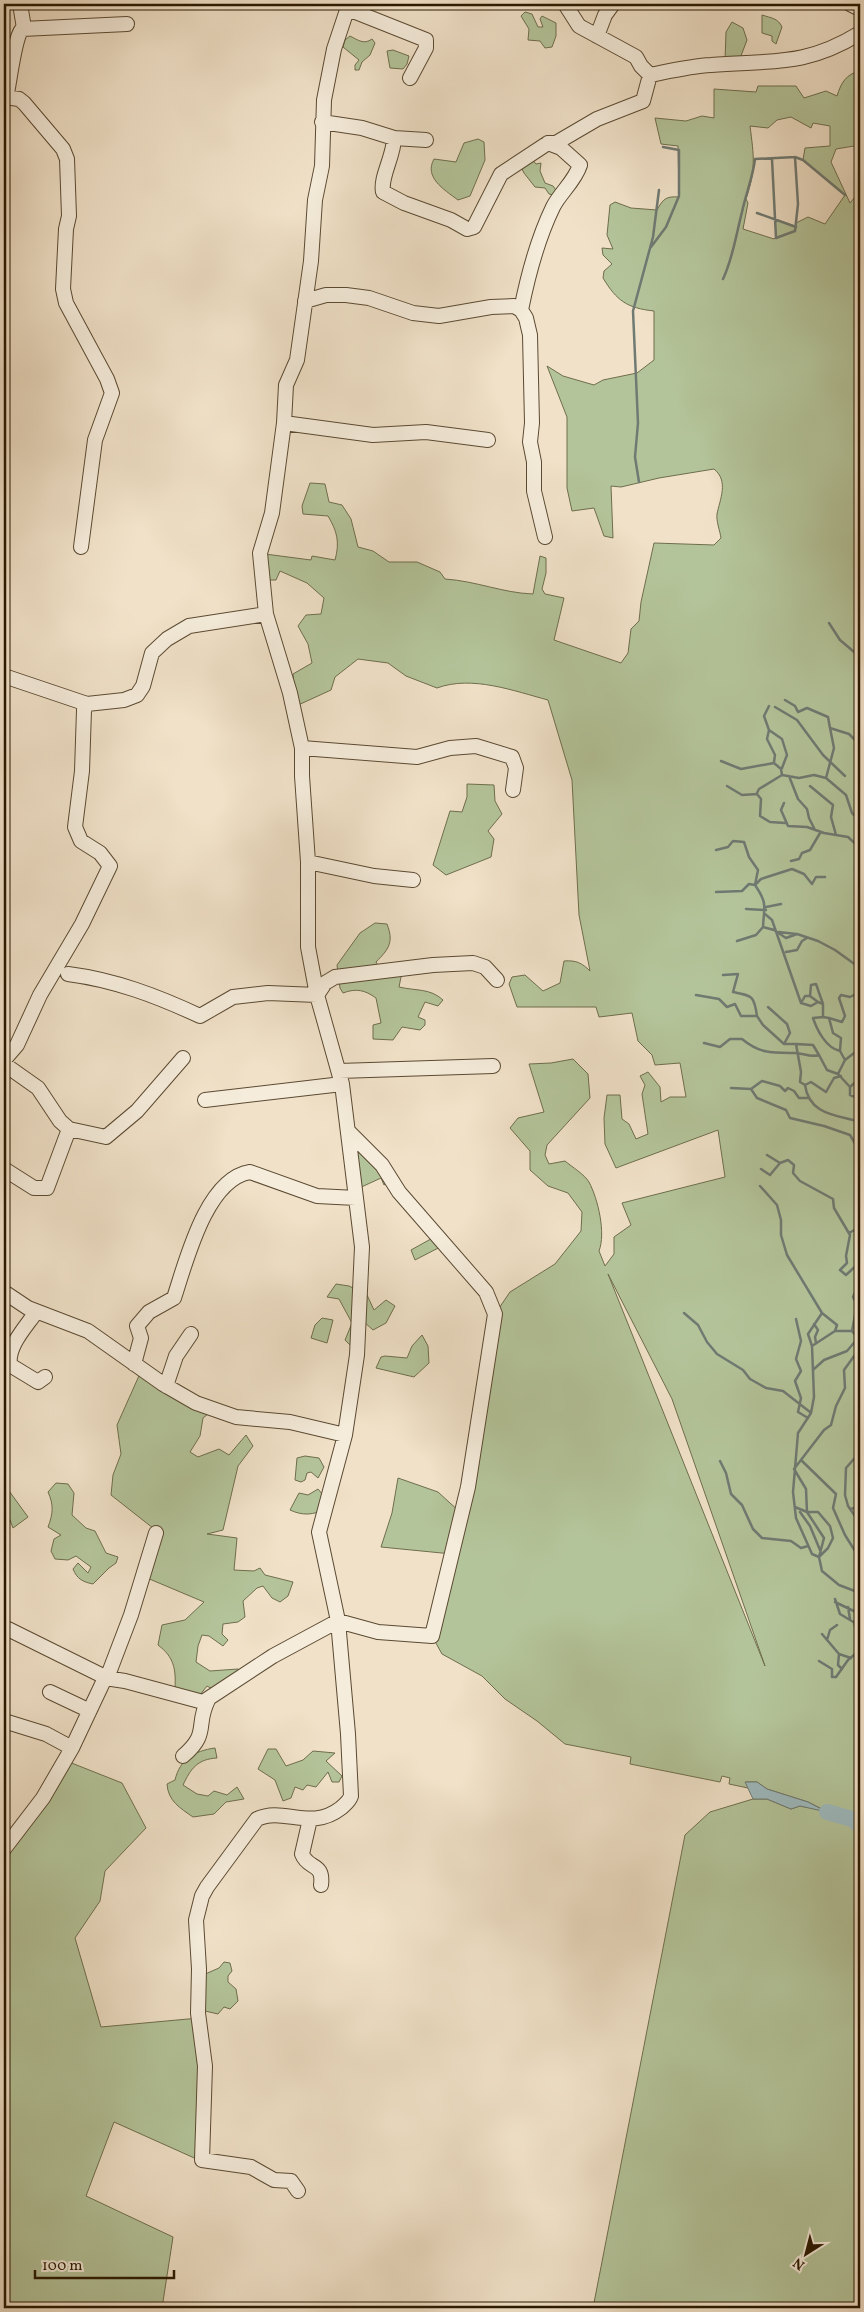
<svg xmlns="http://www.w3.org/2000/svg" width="864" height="2312" viewBox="0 0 864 2312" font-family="Vollkorn,serif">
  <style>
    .green { fill: #b4c49a; stroke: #6e6e4d; fill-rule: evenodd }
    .water { fill: #9ebbc0; stroke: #6f7a73 }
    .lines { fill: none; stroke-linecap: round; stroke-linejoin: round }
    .stream { stroke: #6f7a73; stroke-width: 2.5 }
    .river { stroke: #9ebbc0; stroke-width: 16 }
    .minor-casing { stroke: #5b4a32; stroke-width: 16 }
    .minor { stroke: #f5ecdb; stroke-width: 14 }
  </style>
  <rect width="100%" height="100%" fill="#f0e1c8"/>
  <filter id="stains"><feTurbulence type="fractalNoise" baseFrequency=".004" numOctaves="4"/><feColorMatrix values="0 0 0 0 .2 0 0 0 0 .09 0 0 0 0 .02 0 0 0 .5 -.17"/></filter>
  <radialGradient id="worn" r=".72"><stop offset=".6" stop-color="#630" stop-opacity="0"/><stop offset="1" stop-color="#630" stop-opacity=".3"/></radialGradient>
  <path class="green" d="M525 12 532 14 538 27H543L540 19 542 16 556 23V36L552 47 545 48 540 41 528 40 529 29 521 16Z
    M762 15C771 18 778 18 782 27L776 44 772 41V36L762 33Z
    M732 22 743 28 747 40 739 61H725L726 32Z
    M350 36C358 40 364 45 372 39L375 43 370 55 362 62 359 70H355V65L359 60 343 47 345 40Z
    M393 50 409 56 407 64 403 69 390 68 387 51Z
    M860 71V116H855L860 118V145L836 149 831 162 850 203 860 191V2308H593L685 1835 710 1812 753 1799H767L791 1809 800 1806 826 1811 808 1802 767 1789 757 1782H746L748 1788 729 1784 730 1778 722 1776 720 1782 630 1764 631 1757 565 1744 537 1721 505 1699 482 1676 442 1654 432 1636 452 1554 381 1547 392 1513 398 1478 438 1492 461 1513 495 1314 510 1292 555 1264 581 1231 582 1212 568 1193 548 1186 530 1170V1151L510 1128 518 1118 544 1112 529 1064 551 1063 573 1059 588 1074 590 1098 547 1145 545 1155 549 1164 565 1161C572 1167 584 1174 589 1182 598 1199 606 1233 599 1251L605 1266 614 1254V1237L631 1225 622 1203 725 1177 718 1130 616 1168 605 1144 604 1118 607 1095H620L622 1119 629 1124 636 1139 648 1134 642 1094 645 1085 640 1076 648 1072 660 1087 661 1102 670 1097H686L680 1063 655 1065 652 1055 638 1041 632 1013 599 1017 596 1007H517L509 984 512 977 525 975 543 991 560 983 564 961C576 960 582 963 590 971L579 915 572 780 548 700C514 691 472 675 437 688L406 676 388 663 358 659 335 677 331 690 296 706 293 674 312 663 308 644 298 626 306 615 321 614 324 598 307 583 280 571 276 580H268L265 554 311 560 312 556 335 560C340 542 337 531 328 516L303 514 302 506 310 483 325 484 329 502 342 505 351 519 358 547 373 551 389 562H417L440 572 445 579C476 581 503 593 533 594L540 556 546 558V573L542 589 545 594 564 598 554 640 621 663 628 653 631 629 639 621 641 602 654 543 714 545 721 538C720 531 716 521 717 514 720 499 729 481 714 469L659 478 621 487 611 486 613 538 604 536 594 508 572 511 567 488V417L547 366 563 376 594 385 603 380 637 373 654 360V311C627 308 617 301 603 278L604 271 612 264 603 255 602 248 613 249 607 235 610 205 615 202 631 208 657 210C663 199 666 196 679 197L678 146 661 144 655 118 686 121 702 116 714 118V89L756 92 758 86H796L804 98 826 91 837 96C841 83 846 74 860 71ZM791 117 811 128 813 123 830 126V146L805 148 803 160 845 195 825 224 808 217 796 223 795 226 775 219 776 237 774 239 743 229 748 203 746 199C756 169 754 157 750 126L768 128 777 120ZM608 1274 672 1399 765 1666Z
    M478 139 484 142 485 160 470 196 458 200C443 189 424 177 434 159L456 162 464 143Z
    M531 158 536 164 541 163 540 171 545 183 553 186 556 190 554 195 549 194 545 188 535 187 524 173 520 165Z
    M467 784 494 785 495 801 502 814 488 831 494 839 491 857 446 875 433 865 450 811 462 812 467 797Z
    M375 923 387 924C394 942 389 949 376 962L381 971 403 967 399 987C416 991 430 988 443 1000L438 1006 425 1002 418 1017 425 1020V1025L420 1030 402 1027 393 1040 373 1039V1025L381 1023 376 998C365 990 356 988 343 993L340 988 337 965 360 933Z
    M353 1143 391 1181 384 1185 381 1178 357 1189Z
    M438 1235 446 1244 415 1260 411 1250Z
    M336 1284 349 1286 367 1295 374 1310 386 1300 395 1306 386 1323 373 1330 363 1321 362 1338 350 1345 345 1340 352 1323 339 1299 327 1297Z
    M322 1318 333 1320 327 1343 311 1338 315 1325Z
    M422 1335 428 1346 429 1363 414 1377 376 1368 381 1357 385 1356 407 1358 412 1346Z
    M142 1369 213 1410 203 1418 200 1436 190 1452 198 1457 219 1449 229 1455 246 1435 253 1446 238 1466 223 1530 207 1534 237 1538 234 1570 254 1571 260 1568 265 1575 293 1582 288 1596 280 1602 272 1598 263 1586 257 1588 243 1601 245 1617 238 1622 223 1624 222 1634 228 1640 223 1646 209 1636 202 1635 198 1646 196 1662 210 1671 238 1669 241 1671 216 1691 207 1686 196 1700 175 1688C176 1669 174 1657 158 1645L162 1625 185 1620 204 1602 140 1575 158 1532 111 1495 113 1475 121 1454 117 1425Z
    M305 1456 319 1458 324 1467 318 1478 311 1472 307 1473 305 1480 301 1482 295 1480 297 1458Z
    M56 1483 68 1484 74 1493 72 1515 86 1528 95 1531 106 1553 118 1557 116 1563 109 1568 93 1584C83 1582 77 1579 73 1569L78 1563 88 1573 91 1567 76 1556 68 1560 55 1559 51 1551 54 1539 61 1535 48 1527C53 1514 54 1505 48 1492Z
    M4 1484 28 1517 13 1528 4 1504Z
    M318 1489 323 1495 326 1509C313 1515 303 1516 290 1510L299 1493 308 1495Z
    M215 1748 217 1758C198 1759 191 1768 183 1785L197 1794 208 1796 214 1791 227 1795 237 1787 244 1799 226 1802 214 1814 193 1817C180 1808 168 1801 167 1784L175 1780C180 1759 194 1751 215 1748Z
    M268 1749H276L286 1766 303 1760 313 1751 335 1753 326 1761 342 1776 339 1782H332L328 1772 316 1787 307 1785 303 1790 295 1787 291 1798 283 1801 275 1780 258 1769Z
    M64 1760 122 1783 146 1828 105 1871 100 1901 75 1938 101 2027 199 2018 201 2161 114 2122 86 2196 173 2237 162 2308H4V1845Z
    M224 1962 230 1963 232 1971 228 1976V1982L236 1989 238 2001 230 2009 224 2007 218 2014 205 2011 203 1975 219 1968Z"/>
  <path class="water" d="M745 1782H757L767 1789 808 1802 827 1812 800 1806 791 1809 767 1799H753Z"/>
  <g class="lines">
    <path class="stream" d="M772 159 776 238 795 231 798 204 795 157
      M757 213 796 227
      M651 247 666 227 679 196V150L663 147
      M723 279C733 258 736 235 742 212 746 193 753 177 755 159L795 157 803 160 845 195
      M639 482 635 457 638 423 633 311 653 237 659 190
      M829 623 840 640 860 657
      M785 700 795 706 798 712 807 708 828 717 830 728
      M769 706 764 716 769 730 767 739 775 755 774 762
      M775 707 797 720 823 755 845 776
      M769 730 782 739 787 755 782 768
      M860 744 858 736 860 734
      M860 745 849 734 830 728 834 748 826 778 846 795 852 813 860 821
      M721 761 741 769 774 763 781 769 782 775 799 778 814 775 826 778
      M860 766V774
      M789 776 798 799 807 809 809 818 815 830
      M727 786 742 795 757 794
      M810 786 833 805 831 817 836 835
      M757 793 759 789 782 775
      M757 794 761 799 760 816 770 822 785 823
      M784 803 781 810 788 826 807 827 824 833 848 837 860 848
      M716 850 728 847 733 841 744 842 749 857 758 870 755 885C768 904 764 906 763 927
      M791 861 799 859 802 853 810 850 820 833
      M716 892 742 891 749 884 755 885 761 879 792 869 804 874 812 884 816 877H825
      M766 907 781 904
      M746 909 766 910
      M765 914 772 920 801 1003 811 1006 818 1002 823 1004V1017L829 1018
      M779 932 796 934
      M737 941 756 935 763 927 774 930 786 938 797 934 818 941 835 950 860 968
      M786 952 797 950 802 941 807 938
      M860 954V959
      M723 975 738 974 733 992C752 996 754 995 757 1016
      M860 992 850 997 841 995 839 998 845 1016 842 1022 829 1018 833 1033 841 1038 840 1051 845 1060 838 1074 850 1087V1095L860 1099
      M696 995 719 999 727 1007 735 1004 741 1016H757L763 1025 784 1044H796L801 1072 800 1082 805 1085C809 1115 837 1115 860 1122
      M810 996 811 985 816 984 823 1004
      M801 1003 805 996H810L818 1002
      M768 1007 787 1024 790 1033 784 1044
      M823 1017 813 1018C817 1030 826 1048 840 1051
      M704 1043 720 1047 730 1039H742C760 1054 773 1053 795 1053 804 1053 810 1058 819 1055L827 1070 838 1074
      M796 1044 813 1045 819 1055
      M845 1060 858 1050 860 1054
      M805 1085 811 1082 826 1092 834 1078 841 1076
      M850 1087 860 1078
      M731 1088 751 1089 762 1081 780 1086 785 1091 788 1088 794 1091 799 1098H808
      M751 1089 757 1098 786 1110 790 1118 824 1126 850 1135 860 1152
      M767 1155 780 1163 788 1160 794 1165 793 1173 800 1181 833 1199 834 1208 850 1235 846 1256 847 1263 840 1270 846 1275 860 1262
      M761 1169 770 1175 780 1163
      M760 1186 777 1205 781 1220V1235L787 1255 822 1313 837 1325 835 1331
      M849 1233 860 1227
      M860 1281 853 1297 857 1305 852 1331 860 1341
      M684 1313 698 1325 707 1342 717 1354 743 1370 750 1379 766 1388 783 1391 810 1412
      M796 1319 801 1341 796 1359 801 1371 795 1381 801 1398 798 1412 808 1418
      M814 1324 818 1330 815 1337 816 1343
      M852 1331H835L812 1346 814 1397 811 1413 798 1433 793 1492 796 1518 812 1554 819 1557 822 1571 839 1585 860 1593
      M812 1346 808 1334 822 1313
      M814 1369 824 1360 847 1351 858 1338
      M860 1452 846 1468 845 1495 848 1506 855 1516 860 1536
      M801 1460 836 1494 833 1508 845 1535 860 1559
      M720 1461 726 1473 731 1494 742 1505 753 1529 762 1538 791 1541 801 1548 808 1546
      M795 1507 807 1512 824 1538 819 1557
      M850 1509 860 1507
      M800 1512 810 1526 820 1550
      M819 1557 828 1548 833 1538 830 1526 818 1512H807L806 1489 794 1469 824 1430 831 1425 836 1406 845 1388 844 1370 860 1348
      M835 1599 840 1614 860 1626
      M835 1602 860 1614
      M848 1607 850 1619
      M860 1614 854 1622 860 1645
      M822 1634 839 1654 851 1658
      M827 1640 830 1630 837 1625
      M839 1654 838 1665 842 1669
      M819 1661 832 1669V1677H836L848 1660 860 1650"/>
    <path class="river" d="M827 1812 852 1819 860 1826"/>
    <defs>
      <path id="minor" d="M20 4 24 28
        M565 4 579 26 636 57 641 66 650 75C670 71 691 66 711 65 772 60 805 67 860 33
        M850 4 860 9
        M348 9 426 40V48L410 78
        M597 36 605 15 613 4
        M4 97 19 99 24 103 63 149 67 159 69 216 66 229 63 289 66 303 107 379 112 393 95 440 81 547
        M6 98C10 81 14 39 22 29L127 24
        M322 122 362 128 394 138C394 156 380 177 383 192L404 203 451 220 467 229 474 227 501 174 548 143H556L597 119 643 101 650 75
        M394 138 426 140
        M305 301 326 295H346L369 298 413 313 439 316 491 307 514 306 521 310 526 318 530 335 532 423 530 442 534 462V491L545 537
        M521 310C528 275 537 240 553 207 560 193 575 181 580 165L561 148 548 143
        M284 423 373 435 426 432 488 440
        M4 676 87 704 124 700 137 695 143 686 152 653 167 639 189 626 266 614
        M302 748 417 757 450 748 476 746 512 757 516 768 513 790
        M308 862 374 876 413 880
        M68 974C115 980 157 996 200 1016L233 997 268 993 317 995 325 983 335 977 433 965 473 963 485 967 497 980
        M4 1060 17 1045 40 995 82 924 110 866 100 853 81 841 75 827 82 771 84 710 87 704
        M4 1064 38 1088 60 1121 69 1129 106 1137 137 1111 183 1058
        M339 1071 493 1066
        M205 1100 342 1084
        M4 1169 34 1188H47L69 1129
        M4 1292 28 1308 88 1331 163 1384 196 1403 236 1417 290 1422 345 1435
        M36 1312C26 1327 7 1346 10 1365L38 1382 45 1377
        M134 1364 141 1338 137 1326 149 1312 174 1298C186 1262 206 1179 250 1172L317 1196 356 1198
        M166 1386 176 1356 191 1334
        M4 1629H8L107 1678 131 1615 156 1533
        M50 1692 88 1710
        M4 1721 46 1734 72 1748
        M183 1756C210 1733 195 1726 208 1700
        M310 1819 302 1854C308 1870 324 1862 321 1885
        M4 1849 43 1798 72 1748 105 1678 125 1681 203 1702 273 1656 338 1621 378 1632 432 1636 468 1487 495 1314 486 1292 399 1192 382 1165 349 1132
        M298 2191 291 2181 274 2180 251 2167 202 2160 205 2066 198 2013 199 1969 196 1920 202 1896 207 1887 257 1819C284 1806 310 1832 341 1808 345 1804 349 1802 351 1796L348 1734 338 1621 319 1532 345 1435 357 1355 362 1247 342 1084 317 995 308 947V862L302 776V748L290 693 266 614 260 553 272 513 284 423 286 385 297 360 311 261 315 200 322 166 324 100 334 49 349 4"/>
    </defs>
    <use href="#minor" class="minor-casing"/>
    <use href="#minor" class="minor"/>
  </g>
  <rect width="864" height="2312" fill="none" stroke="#f0e1c8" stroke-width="20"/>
  <rect x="5" y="5" width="854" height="2302" fill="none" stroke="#291800" stroke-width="2.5"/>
  <rect x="10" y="10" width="844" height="2292" fill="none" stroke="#291800"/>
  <g transform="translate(806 2254) rotate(216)" stroke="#f5ecdb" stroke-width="4" paint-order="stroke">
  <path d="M0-4L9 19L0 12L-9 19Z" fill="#291800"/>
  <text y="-8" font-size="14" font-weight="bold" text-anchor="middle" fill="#291800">N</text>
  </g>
  <path d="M35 2270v8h139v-8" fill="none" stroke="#291800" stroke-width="2.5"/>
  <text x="42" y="2270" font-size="15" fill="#291800" stroke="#f5ecdb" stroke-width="4" paint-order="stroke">100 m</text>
  <rect width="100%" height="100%" filter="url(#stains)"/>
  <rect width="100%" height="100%" fill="url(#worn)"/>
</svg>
